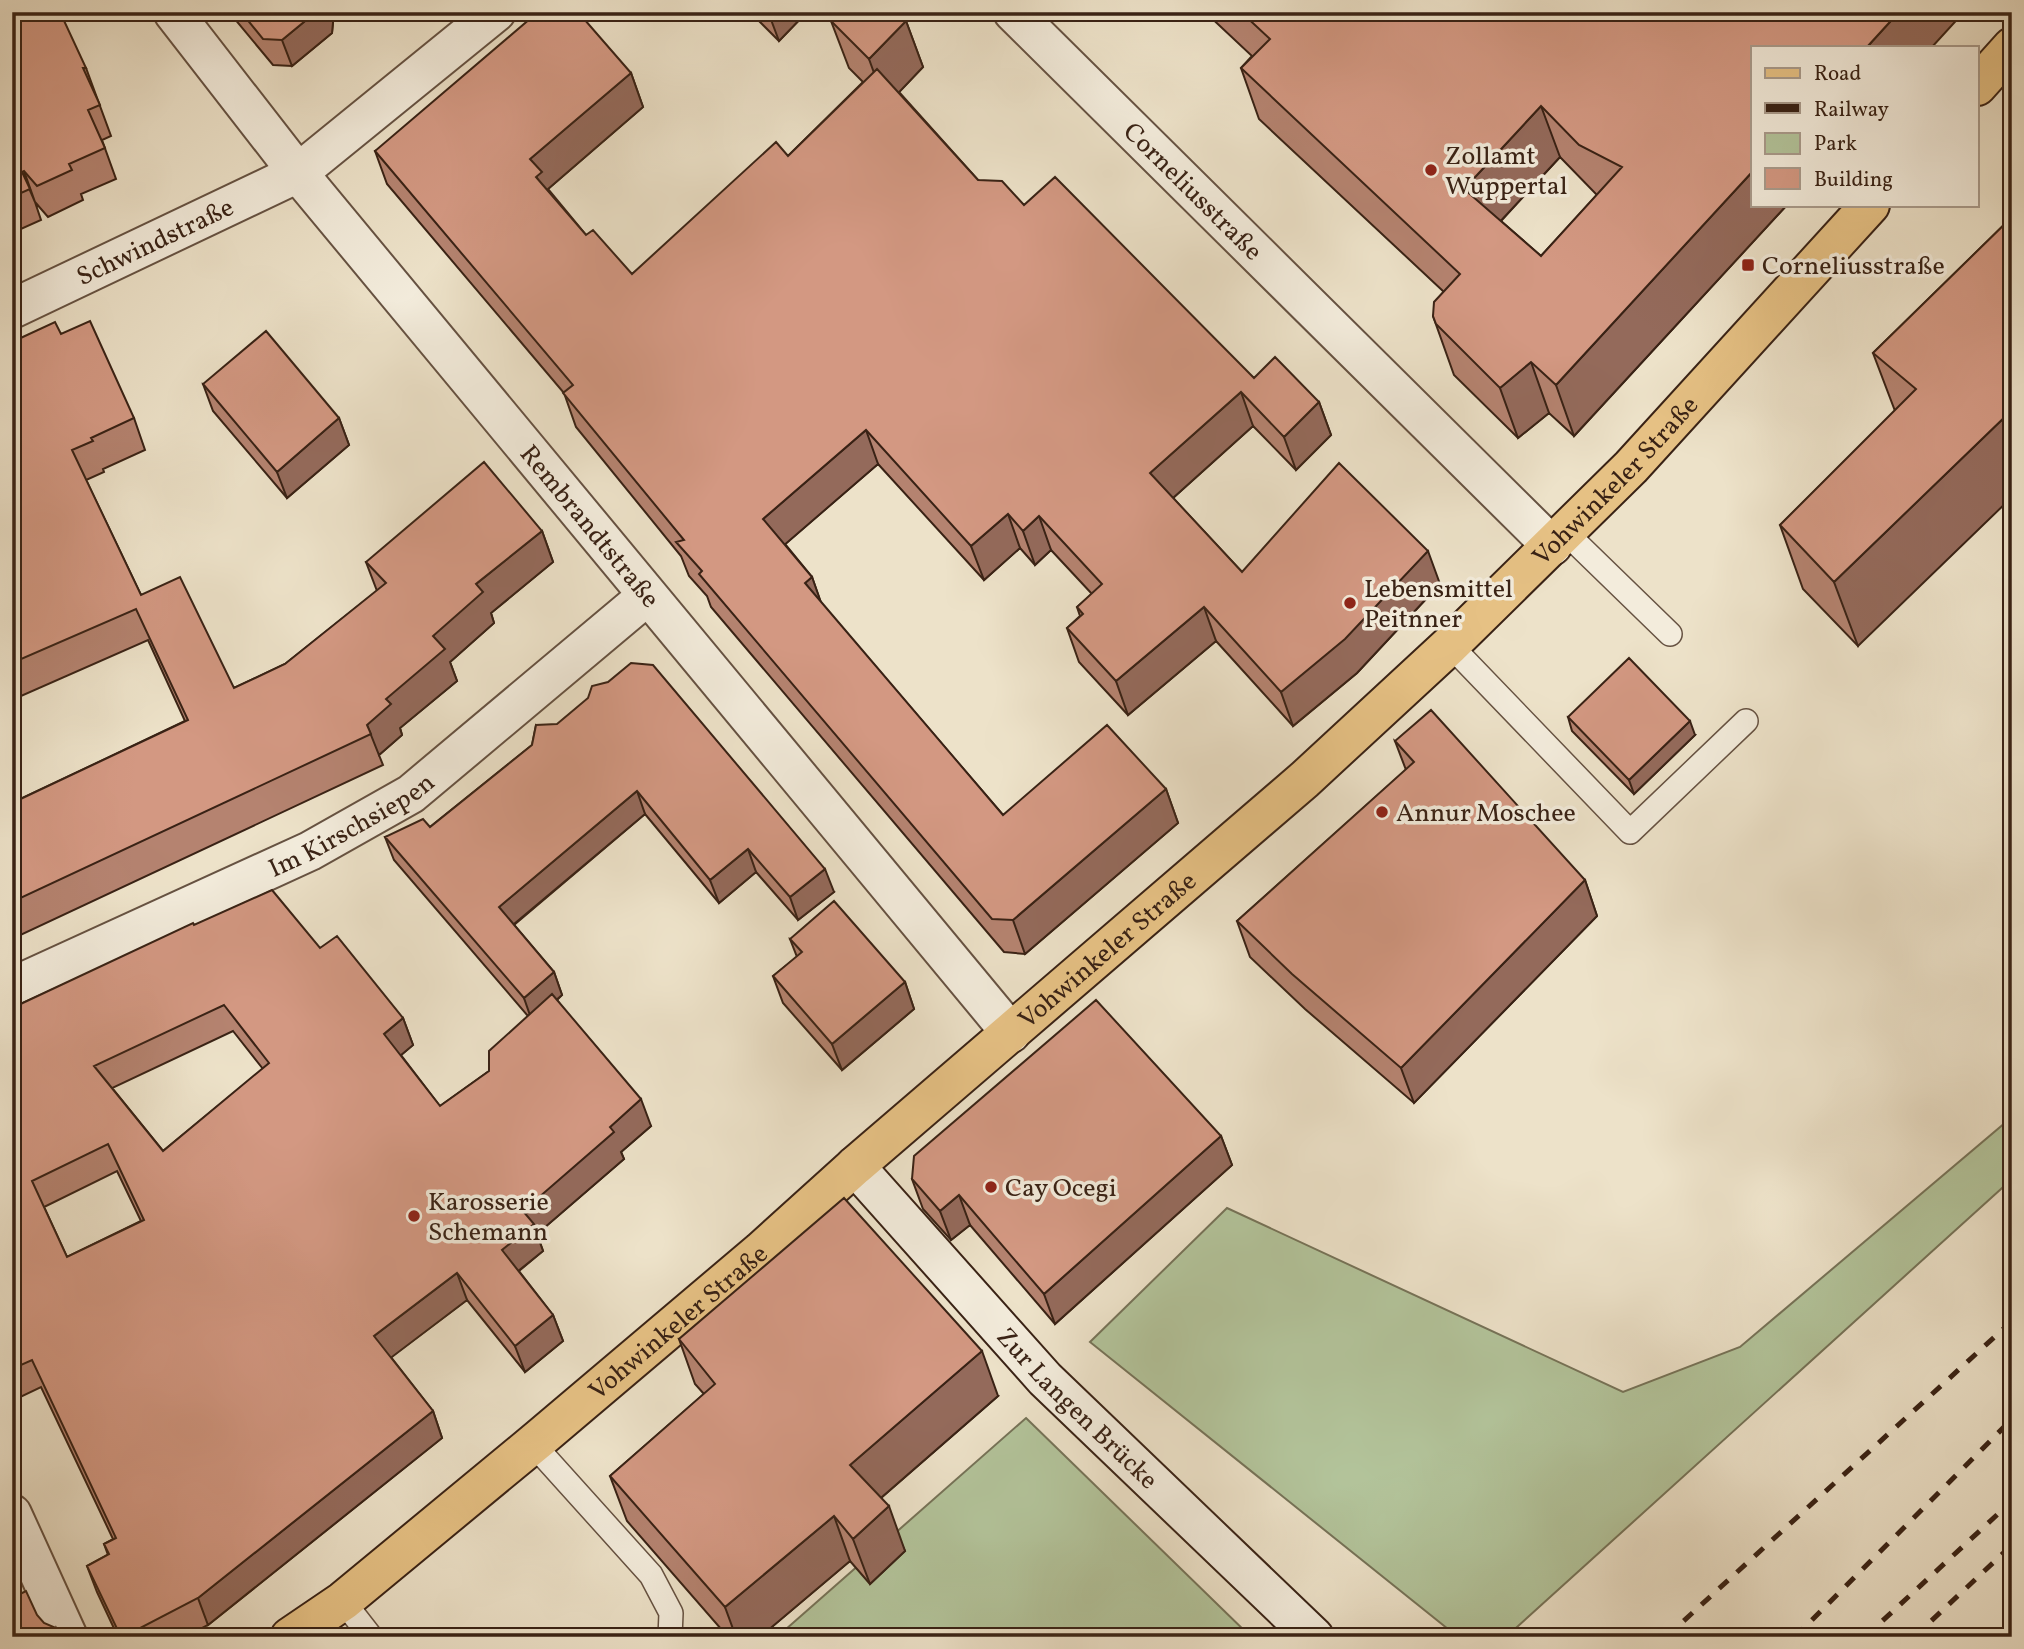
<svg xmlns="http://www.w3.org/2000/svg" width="2024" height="1649" viewBox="0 0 2024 1649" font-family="Vollkorn,serif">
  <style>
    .green { fill: #b3c49b; stroke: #767358; stroke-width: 2 }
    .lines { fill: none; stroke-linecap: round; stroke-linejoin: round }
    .lane-casing { stroke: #665242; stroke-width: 26 }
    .street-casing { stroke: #665242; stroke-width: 42 }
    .secondary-casing { stroke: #392215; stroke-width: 42 }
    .primary-casing { stroke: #392215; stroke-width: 42 }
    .lane { stroke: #f3ecdc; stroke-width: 23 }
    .street { stroke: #f3ecdc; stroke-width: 38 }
    .secondary { stroke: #f3ecdc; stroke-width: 38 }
    .primary { stroke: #e6c184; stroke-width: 38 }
    .rail { stroke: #392215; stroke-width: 5; stroke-dasharray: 12 12; stroke-linecap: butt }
    .wall { fill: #b58370; stroke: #392215; stroke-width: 2; fill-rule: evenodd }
    .shaded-wall { fill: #946a5b; stroke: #392215; stroke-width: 2 }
    .building { fill: #d39882; stroke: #392215; stroke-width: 2; fill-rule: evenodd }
    .poi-dot { fill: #8f2418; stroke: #f3ecdc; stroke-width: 2.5 }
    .labels { text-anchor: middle; stroke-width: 7; stroke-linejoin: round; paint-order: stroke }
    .poi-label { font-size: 26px; fill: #392215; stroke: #f3ecdc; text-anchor: start }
    .street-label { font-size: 26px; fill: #392215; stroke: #f3ecdc }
  </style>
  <rect width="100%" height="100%" fill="#ede2c9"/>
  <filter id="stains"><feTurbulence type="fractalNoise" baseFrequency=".00286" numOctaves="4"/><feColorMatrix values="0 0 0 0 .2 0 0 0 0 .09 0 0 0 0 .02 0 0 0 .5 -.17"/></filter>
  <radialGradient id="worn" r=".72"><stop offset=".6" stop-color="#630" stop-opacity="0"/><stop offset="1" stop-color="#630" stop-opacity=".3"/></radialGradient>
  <path class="green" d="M2012 1117V1179L1506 1637H1458L1090 1342 1227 1208 1623 1392 1740 1347Z
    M1026 1418 1251 1637H777Z"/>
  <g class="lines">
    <defs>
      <path id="lane" d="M1564 531 1670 634
        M1450 645 1630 832 1746 721
        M533 1444 651 1575 671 1613 670 1637
        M343 1601 371 1637"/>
      <g id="street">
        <path id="s1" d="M173 12 298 173 1011 1033"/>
        <path id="s2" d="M1013 12 1552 546"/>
        <path id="s3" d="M12 309 298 173 496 12"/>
        <path id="s4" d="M12 987 310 851 411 794 647 596"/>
        <path d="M12 1514 68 1637"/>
      </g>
      <g id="secondary">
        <path id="s5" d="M855 1166 1045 1379 1314 1637"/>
      </g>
      <g id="primary">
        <path d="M1977 86 2012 47"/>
        <path id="s6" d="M290 1637 343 1601 539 1439 761 1251 855 1166 1304 780 1450 645 1631 467 1870 205"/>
      </g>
    </defs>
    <use href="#lane" class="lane-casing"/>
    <use href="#street" class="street-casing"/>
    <use href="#secondary" class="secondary-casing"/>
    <use href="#primary" class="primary-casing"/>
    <use href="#lane" class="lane"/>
    <use href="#street" class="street"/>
    <use href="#secondary" class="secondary"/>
    <use href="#primary" class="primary"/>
    <path class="rail" d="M1666 1637 2012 1321
      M1795 1637 2012 1419
      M1865 1637 2012 1501
      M1914 1637 2012 1545"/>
  </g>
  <path class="wall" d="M229 12H334L332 33 292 66 273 65Z
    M750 12H807L779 41Z
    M1205 12H1964L1753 205H1787L1574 436 1549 413 1518 438 1454 375 1433 316 1444 292 1259 119 1241 68 1252 56ZM1560 157 1597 195 1541 256 1501 221Z
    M12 14 86 68 111 136 102 140 116 179 81 194 83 200 48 217 35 202 41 220 12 233Z
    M831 21H906L923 67 899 92 978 180 1024 205 1254 378 1319 402 1331 435 1296 470 1253 426 1173 498 1242 572 1440 584 1357 673 1293 726 1216 641 1128 715 1079 662 1067 628 1080 616 1077 607 1092 594 1051 550 1035 565 1020 548 984 580 878 464 785 544 812 577 821 603 1003 815 1166 789 1178 823 1025 954 1004 952 711 607 707 596 689 576 681 556 576 427 564 393 387 184 375 151 631 73 643 107 548 189 586 235 632 274 788 156 863 82 849 68Z
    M2012 217 1858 646 1803 589 1780 525 1895 411 1873 353Z
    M61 334 134 418 145 450 103 469 104 472 86 480 141 595 234 688 285 664 377 591 366 562 542 531 553 562 491 613 494 623 450 662 457 681 400 728 402 735 379 755 383 765 12 939V803L185 721 148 640 12 700V464L15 462 12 456V342Z
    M203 384 339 418 349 445 287 498 213 411Z
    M1568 717 1695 735 1634 794 1572 731Z
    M536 725 834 892 798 920 756 872 719 903 645 814 514 925 554 972 562 995 557 1000 651 1126 621 1152 624 1159 537 1234 543 1251 519 1271 553 1315 563 1341 525 1372 467 1300 391 1357 433 1411 442 1438 208 1625 185 1637H118L97 1592 87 1566 108 1555 104 1544 113 1539 41 1387 12 1401V1008L194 925 320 948 403 1018 413 1045 401 1055 440 1106 489 1071 528 1016 394 860 385 837 430 827 532 745ZM233 1031 263 1069 163 1151 112 1088ZM117 1171 141 1221 67 1257 44 1207Z
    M1395 741 1585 880 1597 916 1414 1103 1305 1009 1250 957 1237 921 1406 770Z
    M790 939 905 982 914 1009 842 1070 783 1003 773 976 797 957Z
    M1221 1136 1232 1165 1055 1324 970 1225 951 1240 923 1209 912 1179Z
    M679 1339 998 1396 881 1498 905 1551 870 1584 850 1561 760 1637H728L627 1521 610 1476 704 1394 695 1384Z"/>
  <path class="shaded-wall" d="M316 12H334L332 33 292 66 282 40Z
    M774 12H807L779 41 770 17Z
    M1899 12H1964L1932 47H1867Z
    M906 21 923 67 886 106 869 59Z
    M631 73 643 107 548 189 554 205 549 210 530 159Z
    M1541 106 1560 157 1483 240 1464 189Z
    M24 171 35 202 22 172Z
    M1753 171V205H1787L1574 436 1556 385Z
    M1531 362 1549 413 1518 438 1500 388Z
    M1241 392 1253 426 1163 507 1150 473Z
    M1319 402 1331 435 1296 470 1284 437Z
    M2012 410V497L1858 646 1834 582Z
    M339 418 349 445 287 498 277 472Z
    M866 430 878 464 775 553 763 519Z
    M1008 514 1020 548 984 580 971 546Z
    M1039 516 1051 550 1035 565 1023 531Z
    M542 531 553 562 491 613 494 623 450 662 457 681 400 728 402 735 379 755 367 725 386 699 433 636 476 584Z
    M1428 551 1440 584 1357 673 1293 726 1281 692Z
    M812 577 824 611 805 583Z
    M1204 607 1216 641 1128 715 1116 681Z
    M1690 721 1695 735 1634 794 1629 780Z
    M1166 789 1178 823 1025 954 1013 920Z
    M637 791 645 814 507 930 499 907Z
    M748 849 756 872 719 903 710 880Z
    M825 869 834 892 798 920 790 897Z
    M1585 880 1597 916 1414 1103 1401 1068Z
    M554 972 562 995 532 1021 524 998Z
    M905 982 914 1009 842 1070 832 1044Z
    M403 1018 413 1045 394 1061 384 1034Z
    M641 1099 651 1126 621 1152 624 1159 537 1234 543 1251 512 1276 502 1250 523 1211 610 1127Z
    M1221 1136 1232 1165 1055 1324 1044 1294Z
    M959 1195 970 1225 951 1240 940 1211Z
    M457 1273 467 1300 384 1363 374 1336Z
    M553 1315 563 1341 525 1372 515 1346Z
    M982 1351 998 1396 867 1510 850 1465Z
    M433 1411 442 1438 208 1625 198 1598Z
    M889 1506 905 1551 870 1584 853 1539Z
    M834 1516 850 1561 760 1637H736L725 1607Z
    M56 1628 60 1637H53Z"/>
  <path class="building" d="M19 12H60L86 68H83L100 105 88 110 105 148 69 164 72 170 37 186 24 171 22 172 30 189 12 197V14Z
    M241 12H316L282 40 263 39Z
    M538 12H578L631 73 530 159 542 172 536 177 586 235 593 230 632 274 776 142 788 156 877 69 978 180 1002 181 1024 205 1055 177 1254 378 1275 357 1319 402 1284 437 1241 392 1150 473 1242 572 1339 463 1428 551 1345 639 1281 692 1204 607 1116 681 1067 628 1083 614 1077 607 1102 584 1039 516 1023 531 1008 514 971 546 866 430 763 519 812 577 805 583 1003 815 1107 725 1166 789 1013 920 992 919 699 574 702 571 676 542 684 540 563 393 573 385 375 151Z
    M765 12H774L770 17Z
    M840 12H898L906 21 869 59 831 21Z
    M1241 12H1899L1867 47H1753V171L1556 385 1531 362 1500 388 1436 324 1433 316 1434 302 1460 274 1241 68 1270 39ZM1541 106 1579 145 1622 167 1541 256 1464 189Z
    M2012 217V410L1834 582 1780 525 1916 389 1873 353Z
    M90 321 134 418 91 438 93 441 72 450 141 595 180 577 234 688 285 664 386 583 366 562 484 462 542 531 476 584 483 592 433 636 445 649 386 699 391 704 367 725 371 734 12 902V803L188 720 136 609 12 663V464L17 461 12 450V342L55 322 61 334Z
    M266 331 339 418 277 472 203 384Z
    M1629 658 1690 721 1629 780 1568 717Z
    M631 663 653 665 825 869 790 897 748 849 710 880 637 791 499 907 554 972 524 998 385 837 423 819 430 827 532 745 536 725 557 724 588 698 592 686 608 682Z
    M1431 710 1585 880 1401 1068 1292 974 1237 921 1414 762 1395 741Z
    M272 890 320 948 337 936 403 1018 384 1034 440 1106 489 1071V1051L552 994 641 1099 610 1127 614 1132 523 1211 534 1224 502 1250 553 1315 515 1346 457 1273 374 1336 433 1411 198 1598 123 1637H121L87 1566 109 1554 104 1544 116 1538 32 1360 12 1369V1008L193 923 194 925ZM224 1005 269 1063 163 1151 94 1066ZM108 1144 144 1220 67 1257 32 1181Z
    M834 901 905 982 832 1044 773 976 802 952 790 939Z
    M1096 1000 1221 1136 1044 1294 959 1195 940 1211 912 1179 914 1156Z
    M844 1198 982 1351 850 1465 889 1506 853 1539 834 1516 725 1607 610 1476 715 1384 679 1339Z
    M14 1585 18 1595 26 1591 37 1615 44 1623 56 1628 53 1637H12V1586Z"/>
  <g class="poi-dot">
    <circle cx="1431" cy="170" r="7"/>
    <rect x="1741" y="258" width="14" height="14" rx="3.5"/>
    <circle cx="1350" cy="603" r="7"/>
    <circle cx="1382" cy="812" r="7"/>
    <circle cx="991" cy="1187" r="7"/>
    <circle cx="414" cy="1216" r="7"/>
  </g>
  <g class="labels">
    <g class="poi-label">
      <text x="1445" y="164">Zollamt<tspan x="1445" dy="30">Wuppertal</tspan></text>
      <text x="1762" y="274">Corneliusstraße</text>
      <text x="1364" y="597">Lebensmittel<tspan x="1364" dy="30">Peitnner</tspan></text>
      <text x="1396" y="821">Annur Moschee</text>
      <text x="1005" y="1196">Cay Ocegi</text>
      <text x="428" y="1210">Karosserie<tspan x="428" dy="30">Schemann</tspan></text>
    </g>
    <g class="street-label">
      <text dy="9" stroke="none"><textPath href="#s2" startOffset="254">Corneliusstraße</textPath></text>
      <text dy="9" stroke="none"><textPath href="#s3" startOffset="158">Schwindstraße</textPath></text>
      <text dy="9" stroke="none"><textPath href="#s6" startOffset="1760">Vohwinkeler Straße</textPath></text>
      <text dy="9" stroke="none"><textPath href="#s1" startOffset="662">Rembrandtstraße</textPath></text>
      <text dy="9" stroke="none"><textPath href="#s4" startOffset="376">Im Kirschsiepen</textPath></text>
      <text dy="9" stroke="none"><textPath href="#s6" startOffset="1068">Vohwinkeler Straße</textPath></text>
      <text dy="9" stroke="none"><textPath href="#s6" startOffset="500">Vohwinkeler Straße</textPath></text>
      <text dy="9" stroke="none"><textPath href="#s5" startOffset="329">Zur Langen Brücke</textPath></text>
    </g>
  </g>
  <rect width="2024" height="1649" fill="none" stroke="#ede2c9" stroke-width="42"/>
  <rect x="14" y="14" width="1996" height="1621" fill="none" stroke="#392215" stroke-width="3.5"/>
  <rect x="21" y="21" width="1982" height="1607" fill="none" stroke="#392215" stroke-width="2"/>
  <rect x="1751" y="46" width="228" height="161" fill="#f3ecdc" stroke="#a99b8c" stroke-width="2"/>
  <rect x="1765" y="68" width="35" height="10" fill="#e6c184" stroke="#a99b8c" stroke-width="2"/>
  <text x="1814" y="80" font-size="21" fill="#392215">Road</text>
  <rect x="1765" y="103" width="35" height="10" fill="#392215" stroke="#a99b8c" stroke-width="2"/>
  <text x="1814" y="116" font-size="21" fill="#392215">Railway</text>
  <rect x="1765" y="133" width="35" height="21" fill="#b3c49b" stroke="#a99b8c" stroke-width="2"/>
  <text x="1814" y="150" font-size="21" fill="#392215">Park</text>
  <rect x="1765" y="168" width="35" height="21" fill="#d39882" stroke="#a99b8c" stroke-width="2"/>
  <text x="1814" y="186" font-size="21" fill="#392215">Building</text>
  <rect width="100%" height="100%" filter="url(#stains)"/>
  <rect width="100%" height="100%" fill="url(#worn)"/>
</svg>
